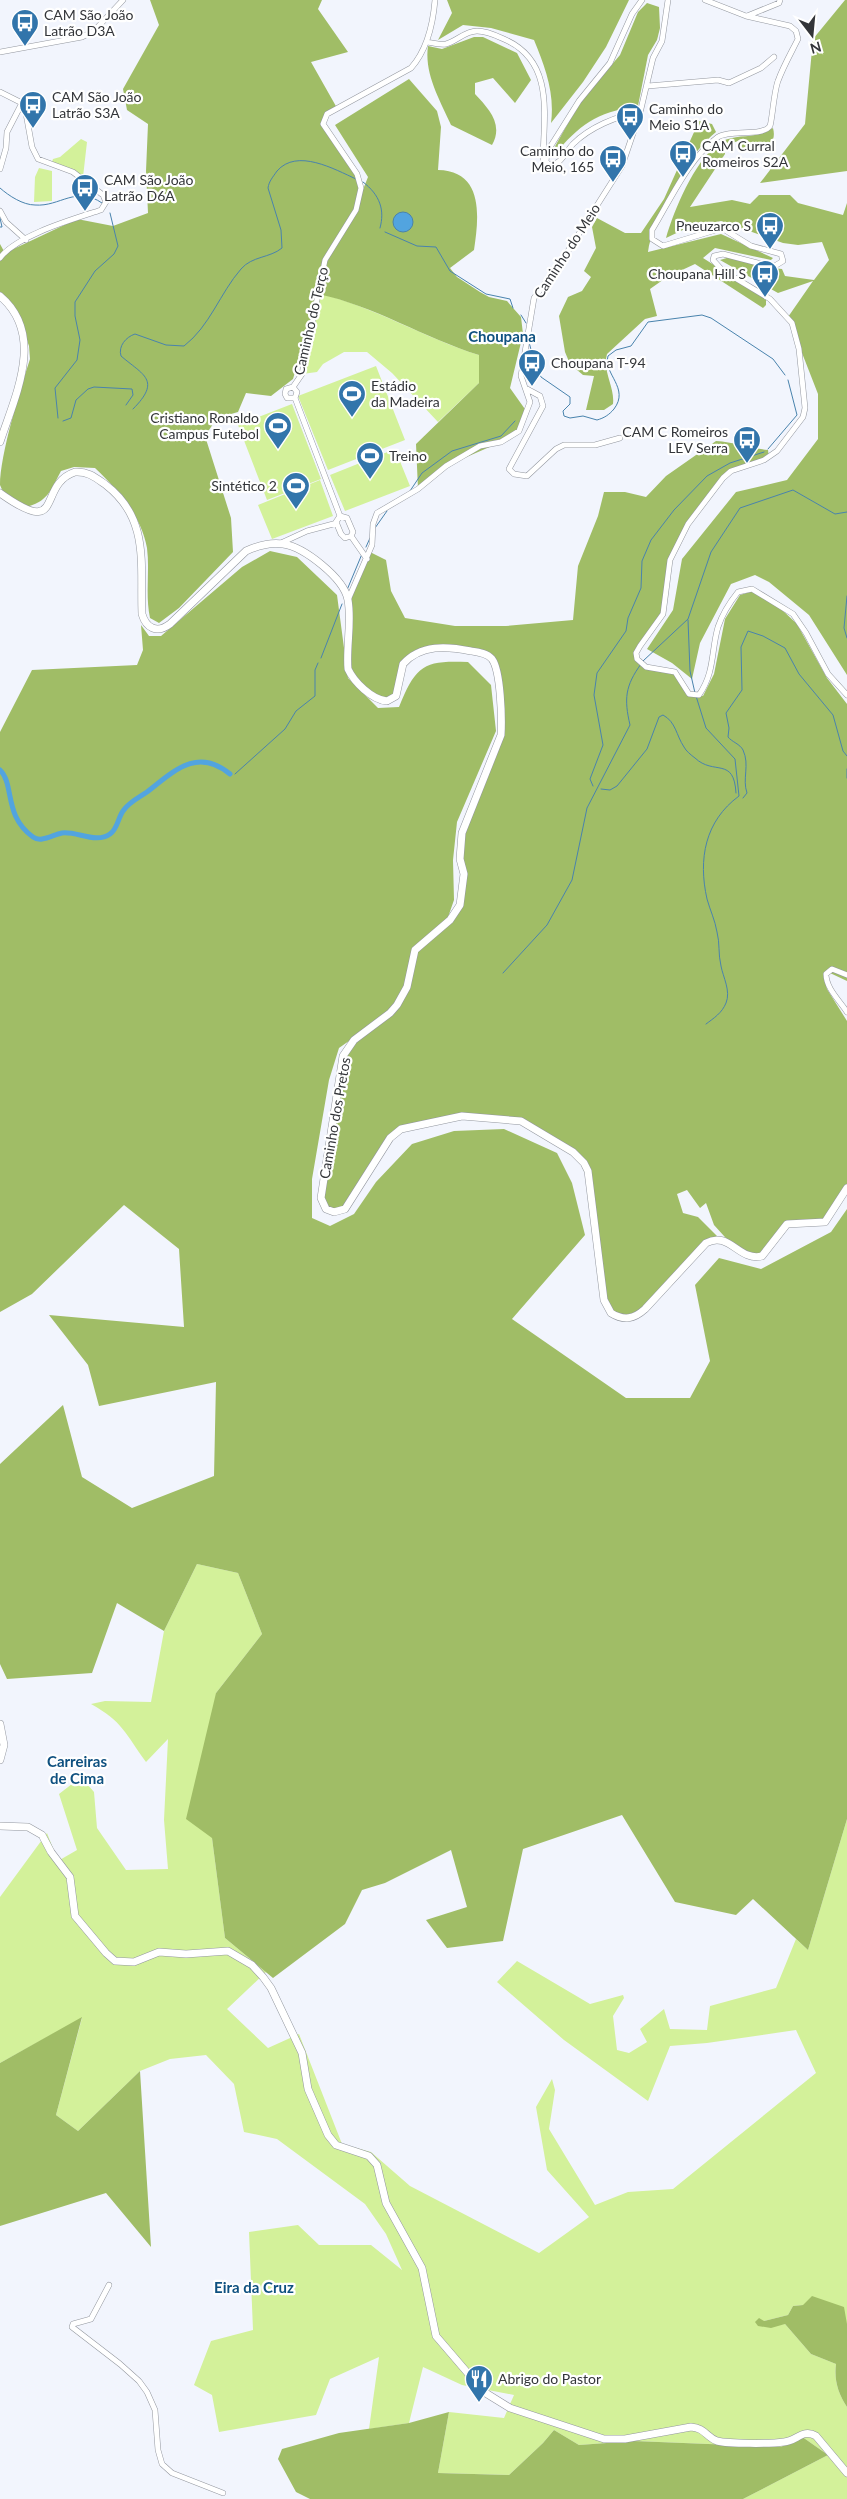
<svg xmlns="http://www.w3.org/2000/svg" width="847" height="2499" viewBox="0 0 847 2499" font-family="Lato,sans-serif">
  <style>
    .green { fill: #d3f19a }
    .forest { fill: #a0bd66 }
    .water { fill: #52a4df; stroke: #4983ad }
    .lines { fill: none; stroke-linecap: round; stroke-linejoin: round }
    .stream { stroke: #4983ad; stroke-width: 1 }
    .canal { stroke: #52a4df; stroke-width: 5 }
    .minor-casing { stroke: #93979f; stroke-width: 6 }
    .secondary-casing { stroke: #93979f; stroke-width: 8 }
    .minor { stroke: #fff; stroke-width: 5 }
    .secondary { stroke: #fff; stroke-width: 7 }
    .labels { text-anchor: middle; stroke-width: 4.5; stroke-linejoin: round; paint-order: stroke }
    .poi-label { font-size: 14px; fill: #333539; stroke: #fff; text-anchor: start }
    .street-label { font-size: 14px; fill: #333539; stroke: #fff }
    .neighbourhood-label { font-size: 15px; font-weight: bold; fill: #0f5180; stroke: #fff }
  </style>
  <rect width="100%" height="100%" fill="#f2f5fd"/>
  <path class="green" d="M81 139 87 142 83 177 73 170 52 162 53 159 60 157Z
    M39 168 52 171V201L34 202 35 177Z
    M318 293C375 307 424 338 479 355V383L438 422 392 373 367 352H344L323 364 317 372 302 374Z
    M376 366 405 440 328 470 298 396Z
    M292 404 321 479 267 500 238 425Z
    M395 449 410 486 345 511 330 475Z
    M320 480 333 516 272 539 258 505Z
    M197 1564 238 1573 262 1634 216 1693 212 1838 225 1938 266 1972 227 2009 268 2048 299 2034 342 2144 371 2152 410 2186 539 2253 589 2217 547 2170 536 2107 552 2079 555 2090 549 2129 595 2205 628 2192 673 2189 816 2073 796 2030 707 2043 670 2046 648 2101 564 2040 497 1982 517 1961 590 2004 623 1995 624 1998 613 2016 617 2050 629 2053 647 2042 640 2029 664 2009 670 2029 707 2030 710 2006 776 1988 796 1939 808 1950 847 1819V2324L803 2305 793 2306 788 2315 764 2321 758 2326 785 2324 811 2354 836 2364C834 2380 838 2393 847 2407V2499H743L828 2455 801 2436 781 2447 634 2441 579 2445 554 2430 543 2443 509 2475 438 2473 449 2412 504 2418 514 2395 462 2385 423 2367 409 2423 369 2429 379 2357 330 2379 316 2415 219 2432 212 2395 194 2385 211 2341 253 2330 249 2232 298 2225 319 2245H371L402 2270 386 2234 365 2204 277 2139 244 2132 234 2084 206 2055 170 2059 140 2071 78 2131 56 2115 82 2018 0 2063V1897L47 1833 58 1861 77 1850 59 1794 81 1777 94 1792 97 1828 126 1870 168 1869 164 1820 168 1739 146 1762C125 1733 123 1722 91 1704L105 1701 151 1702 164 1631Z"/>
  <path class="forest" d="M150 0H322L318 9 348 52 311 62 337 108 327 114 323 125 357 174 360 197 368 177 335 125 409 79 437 111 441 127 438 170C484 171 479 217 474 250L450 268 457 277 480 292 489 297 507 301 521 317 523 334 510 388 527 412 519 431 501 442 446 466 418 489 416 444 479 383V355C424 338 375 306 318 294L293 379 271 396 246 393 238 412 217 418 205 436 231 518 233 552 179 608 159 623 150 618C145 594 150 571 147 548 141 515 118 490 95 468L74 467 61 471C51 490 47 503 25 507 16 502 4 497 0 485 0 455 20 390 30 359L29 346 18 315 0 298V244L5 253 77 219 113 226 148 213 146 171 148 124 127 110 123 89 159 25Z
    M447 0H629L606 47 583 82 551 123C555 93 545 67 534 40L491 28 463 25 438 40 452 13Z
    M845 0H847V171L760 183 805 124 813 39Z
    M647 3 659 7 660 28 657 40 648 55 638 106C594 113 581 124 553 156L549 157 580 102 620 55 638 12Z
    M474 37H483L517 53 531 80 515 103 493 78 475 83V94C488 108 504 124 492 145L451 125C440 100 424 74 428 46L442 49Z
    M699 121 712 124 716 132C692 152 679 178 666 205 659 222 650 234 648 252L721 234 773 258 771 260 715 248 703 258 766 298V305L763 308 695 264 667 277 650 289 657 316 645 319 607 354C602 371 615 387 613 404L604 410H586L594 376 583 375 570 364 565 352 559 316 568 297 582 291 591 277 584 271 596 248 592 227 597 218 625 233H641L664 199Z
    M773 128C776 139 771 145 763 152H744L738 141 724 146 725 154 690 207 732 200 750 204 759 195H790L798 203 843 215 847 203V675L809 615 769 582 755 575 731 584 700 643 692 679 672 663 647 649 673 610 682 559 736 492 787 480 818 439V394L788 317 813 281 778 293 720 260 730 257 762 267 782 269 785 276 814 280 829 260 822 242 798 245 783 243 721 221 687 228 666 238C674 210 694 162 718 144 728 136 743 137 755 135 761 134 767 131 773 128Z
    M716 441C734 442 749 448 768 450L769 458 731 471 688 524 670 560 663 614 640 646 637 659 646 667 675 672 687 691 703 696 714 674 725 619 740 595 753 591 779 607 797 624 827 678 847 704V981L830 973 824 976 827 989 847 1021V1188L827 1220 794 1222 757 1257 734 1247 714 1225 706 1203 700 1208 687 1190 677 1194 683 1213 698 1217 719 1238 706 1243 639 1314 619 1317 604 1300 590 1185 578 1157 537 1129 503 1118 462 1116 396 1133 339 1212 330 1211 321 1198 346 1050 390 1012 339 1048 329 1080 312 1179V1218L330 1226 354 1214 376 1182 412 1144 454 1131 504 1129 557 1153 572 1183 585 1235 512 1319 626 1398H690L710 1361 695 1285 719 1258 761 1269 831 1232 847 1209V1819L808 1950 753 1899 736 1915 675 1902 622 1815 523 1849 503 1941 447 1948 426 1920 467 1907 451 1850 385 1883 362 1890 345 1924 273 1978 225 1938 212 1838 186 1819 216 1693 262 1634 238 1573 197 1564 164 1631 117 1603 92 1673 7 1679 0 1664V1464L63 1405 82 1477 132 1508 214 1476 216 1382 99 1406 88 1365 49 1315 184 1327 179 1249 124 1205 32 1294 0 1312V732L32 670 137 665 143 650 141 625 149 636H161L242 567 270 551 297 557 337 595 348 678 378 708 399 707C416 665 424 660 468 662L491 685 496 731 457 822 453 860 454 900 446 923 463 894 460 845 502 723 498 682 488 655 467 650 426 651 405 662 399 689 387 701 358 684 347 661 346 615 348 600 368 551 386 560 391 591 405 618 455 626H506L573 620 578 566 598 516 604 492H625L646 497 666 476Z
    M82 2017 56 2115 78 2131 140 2071 151 2247 106 2193 0 2226V2063Z
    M812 2296 844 2307 847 2324V2407C838 2393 834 2380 836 2364L811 2354 785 2324 771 2328 758 2326 755 2322 759 2318 764 2321 788 2315 793 2306 803 2305Z
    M449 2412 438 2473 509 2475 543 2443 554 2430 579 2445 634 2441 781 2447 801 2436 828 2455 743 2499H310L296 2492 278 2459 282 2449 339 2433 409 2423Z"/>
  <path class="water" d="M393 222a10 10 0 1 1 20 0a10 10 0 1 1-20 0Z"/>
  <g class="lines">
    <path class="stream" d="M363 182C380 195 385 210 380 228
      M0 188C9 196 23 205 35 205 60 207 76 185 102 203
      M0 218 2 227H0
      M385 232 417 246 436 247 450 271 486 294 510 299 513 308
      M521 315 526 323
      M529 342 535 365 541 377 570 397V404L563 411 564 416 570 418 583 416 597 420C604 418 609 415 614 409 630 388 603 374 608 356L616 350 631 346 648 322 702 315 711 318 773 359 785 375
      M133 409C162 380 143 375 121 356 118 346 126 337 135 334L166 345 184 346C210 326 220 293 241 269 252 256 270 258 282 248L281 230 268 188C269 181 273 177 277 171 297 148 334 169 356 179
      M58 418 55 388 77 360 80 340 75 316V302L95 271 114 254 118 246 110 213
      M63 421 71 418 76 400 88 389 94 387 132 389 133 395 126 405
      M768 449 797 415 788 380
      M410 491 422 473 452 451 501 436 515 421
      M375 528 387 511
      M366 547 370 538
      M347 590 362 554
      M847 596 844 628 847 638
      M688 620 690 671 695 693
      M321 658 342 604
      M643 661 688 619 711 552 740 508 793 490 835 514 847 512
      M696 696 706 728 735 759 739 796C705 821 698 859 707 899 710 910 715 920 717 932 720 943 718 954 721 966 723 977 731 991 726 1003 722 1013 714 1018 706 1024
      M847 769V778
      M235 774 285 729 296 711 315 696V670L318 663
      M593 786 590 779 603 745 594 695 597 673 626 631 628 618 641 588 642 561 651 540 674 510 707 476 730 463 764 452
      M601 789 610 790 617 786 647 749 659 717 663 715C676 722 676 735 684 747 686 751 691 755 695 758 714 776 734 756 736 793
      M743 798 747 793C742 779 750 765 743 750 740 744 732 742 728 737L729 728 726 713 742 690 741 647 748 631 763 636 785 648 799 674 833 715 843 751 847 756
      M503 973 547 925 572 880 587 808 630 725C624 699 625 686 641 664"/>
    <path class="canal" d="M0 770C15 785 3 815 33 837 41 843 52 835 62 833 77 831 96 844 110 834 117 830 118 818 123 811 129 802 138 798 147 792 174 771 197 747 230 774"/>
    <defs>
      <path id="minor" d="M705 0 746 16 790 26 796 31 798 39C791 53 783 67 778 81 774 91 772 121 770 126 763 137 730 129 718 137 688 159 671 199 652 230V239L663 246 719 229 725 230 751 246 781 254 783 261 773 267 723 254 714 256 713 260 722 270 770 299 792 323 799 349 805 408 803 417 777 451 764 460 731 471 723 478 688 524 670 560 663 614 640 646 636 653 637 659 646 667 675 672 689 694 699 695C715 672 711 651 718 627 722 615 730 602 738 592L752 589 793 614 806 633 828 674 847 695
        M747 16 779 3 780 0
        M427 42C432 43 440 45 446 44 457 41 465 31 477 31 488 31 497 36 506 40 556 63 543 119 543 163L545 166 549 165
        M0 52 82 37 94 31 123 0
        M648 86 718 80 729 83 761 68 774 57
        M0 92 22 103 25 108 32 147 38 159 73 172 103 195 106 202 101 210C74 219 17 235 0 258
        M640 113C617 115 589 128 573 144 566 151 561 165 550 165L546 162 547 152 579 101 610 63 632 14 642 0
        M0 169 6 148 7 132 22 103
        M0 211 6 222 26 240
        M293 387 302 374 325 260 356 210 361 188 357 174 323 124 327 114 411 68C427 50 433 24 435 0
        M293 387 286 389 285 394 287 398H295
        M293 387 297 392 295 398
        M527 389 540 396 543 406 509 469 514 474 527 476 556 449 564 445H595L620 438
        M295 398 340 516
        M340 516 336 522 341 534 345 538 351 536
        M340 516 347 518 353 532 351 536
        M351 536 367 559
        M281 543 307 531 337 523
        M348 600 372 545 373 524 377 513 418 489 446 466 480 446 501 442 519 431 530 402 521 376 534 298 561 262 622 166 640 113 653 58 662 41 668 0
        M847 975 832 969 826 974C826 988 839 1000 847 1012
        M109 2285 91 2319 73 2324 72 2327 120 2364 139 2381 147 2392 155 2410 158 2450 162 2464 172 2473 223 2493"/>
      <path id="secondary" d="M0 296C46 335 15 396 0 442
        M0 493C66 540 36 485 75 472 88 471 96 478 106 485 150 519 140 565 142 614 146 628 157 634 170 624L246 551C257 546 271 542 283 544 304 547 344 578 348 600 352 622 346 647 348 669 354 682 372 700 387 701L396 696 403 664C421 644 447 646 471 651 478 652 487 653 492 659 501 671 502 719 501 735L462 833 460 859 464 874 460 905 450 920 415 950 407 987 397 1005 390 1013 354 1040 343 1056 321 1198 326 1209 334 1212 345 1209 390 1138 401 1129 462 1116 521 1121 573 1152 584 1163 588 1171 604 1300 611 1313C624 1321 634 1319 645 1309L706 1243C729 1230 739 1262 762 1256L787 1224 825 1222 847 1188
        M0 1724 4 1745 0 1760
        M0 1826 28 1827 42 1835 51 1852 70 1877 75 1916 106 1953 115 1961 134 1962 159 1952 186 1954 228 1951 252 1965 263 1977 271 1988 302 2053 308 2089 328 2135 336 2145 369 2156 377 2165 386 2203 422 2268 436 2336 484 2392 510 2408 604 2439H625L691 2427C705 2428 706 2437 717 2441 729 2444 771 2444 784 2442 797 2441 803 2428 816 2436L847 2473"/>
    </defs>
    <use href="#minor" class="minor-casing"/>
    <use href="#secondary" class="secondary-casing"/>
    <use href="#minor" class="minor"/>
    <use href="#secondary" class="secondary"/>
  </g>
  <defs>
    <symbol id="bus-pin" viewBox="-11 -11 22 30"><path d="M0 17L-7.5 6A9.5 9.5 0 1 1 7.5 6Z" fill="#3275ab" stroke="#fff"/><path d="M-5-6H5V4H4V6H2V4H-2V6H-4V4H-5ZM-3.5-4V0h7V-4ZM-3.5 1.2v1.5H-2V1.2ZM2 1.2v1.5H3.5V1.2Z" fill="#fff"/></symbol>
    <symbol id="stadium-pin" viewBox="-11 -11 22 30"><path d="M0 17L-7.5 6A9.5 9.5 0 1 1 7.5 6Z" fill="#3275ab" stroke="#fff"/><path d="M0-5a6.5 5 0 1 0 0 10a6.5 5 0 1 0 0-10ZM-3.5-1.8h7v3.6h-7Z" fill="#fff"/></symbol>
    <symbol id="restaurant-pin" viewBox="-11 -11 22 30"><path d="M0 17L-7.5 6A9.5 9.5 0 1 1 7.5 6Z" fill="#3275ab" stroke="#fff"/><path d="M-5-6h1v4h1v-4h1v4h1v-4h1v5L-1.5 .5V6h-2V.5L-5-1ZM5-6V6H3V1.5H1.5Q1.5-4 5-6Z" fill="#fff"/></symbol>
  </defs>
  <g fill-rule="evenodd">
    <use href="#bus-pin" x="9" y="7" width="32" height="43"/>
    <use href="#bus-pin" x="17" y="89" width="32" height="43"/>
    <use href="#bus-pin" x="614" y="101" width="32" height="43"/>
    <use href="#bus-pin" x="667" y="138" width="32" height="43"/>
    <use href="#bus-pin" x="597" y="143" width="32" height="43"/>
    <use href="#bus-pin" x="69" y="172" width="32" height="43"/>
    <use href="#bus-pin" x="754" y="210" width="32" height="43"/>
    <use href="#bus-pin" x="749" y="258" width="32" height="43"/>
    <use href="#bus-pin" x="516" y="347" width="32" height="43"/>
    <use href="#stadium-pin" x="336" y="378" width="32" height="43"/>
    <use href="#stadium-pin" x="262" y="410" width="32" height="43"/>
    <use href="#bus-pin" x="731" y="424" width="32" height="43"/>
    <use href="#stadium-pin" x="354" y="440" width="32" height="43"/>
    <use href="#stadium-pin" x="280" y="470" width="32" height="43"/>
    <use href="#restaurant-pin" x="463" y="2363" width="32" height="43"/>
  </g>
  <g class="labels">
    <g class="poi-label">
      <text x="44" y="20">CAM São João<tspan x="44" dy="16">Latrão D3A</tspan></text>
      <text x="52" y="102">CAM São João<tspan x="52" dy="16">Latrão S3A</tspan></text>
      <text x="649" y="114">Caminho do<tspan x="649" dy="16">Meio S1A</tspan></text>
      <text x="702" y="151">CAM Curral<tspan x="702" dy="16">Romeiros S2A</tspan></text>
      <text x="594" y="156" text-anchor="end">Caminho do<tspan x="594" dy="16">Meio, 165</tspan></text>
      <text x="104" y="185">CAM São João<tspan x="104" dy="16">Latrão D6A</tspan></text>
      <text x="751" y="231" text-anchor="end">Pneuzarco S</text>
      <text x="746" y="279" text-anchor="end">Choupana Hill S</text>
      <text x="551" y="368">Choupana T-94</text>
      <text x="371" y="391">Estádio<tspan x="371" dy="16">da Madeira</tspan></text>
      <text x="259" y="423" text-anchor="end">Cristiano Ronaldo<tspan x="259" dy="16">Campus Futebol</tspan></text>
      <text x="728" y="437" text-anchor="end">CAM C Romeiros<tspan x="728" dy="16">LEV Serra</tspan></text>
      <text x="389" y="461">Treino</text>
      <text x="277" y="491" text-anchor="end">Sintético 2</text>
      <text x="498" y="2384">Abrigo do Pastor</text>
    </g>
    <g class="street-label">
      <text transform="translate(567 251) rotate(-57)" y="5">Caminho do Meio</text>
      <text transform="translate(311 321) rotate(-77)" y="5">Caminho do Terço</text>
      <text transform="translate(335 1118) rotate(-80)" y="5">Caminho dos Pretos</text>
    </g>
    <g class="neighbourhood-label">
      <text x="502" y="342">Choupana</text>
      <text x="77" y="1767">Carreiras<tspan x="77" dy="17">de Cima</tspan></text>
      <text x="254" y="2293">Eira da Cruz</text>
    </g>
  </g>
  <g transform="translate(812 35) rotate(164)" stroke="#ffffff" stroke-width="4" paint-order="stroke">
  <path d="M0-4L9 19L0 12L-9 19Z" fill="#333539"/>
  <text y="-8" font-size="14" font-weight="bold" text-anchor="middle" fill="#333539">N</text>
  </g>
</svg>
